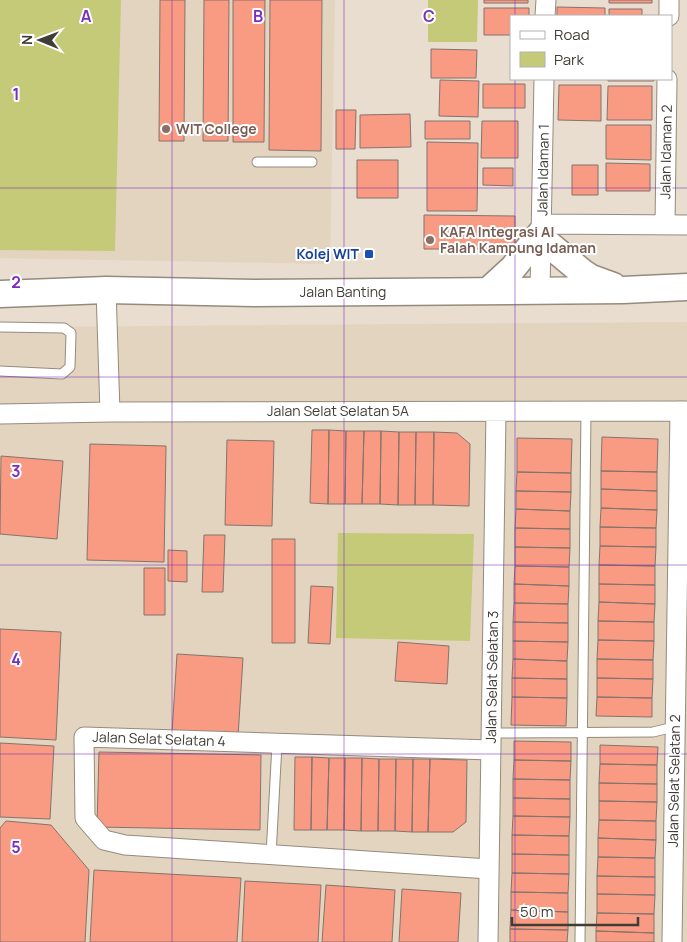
<svg xmlns="http://www.w3.org/2000/svg" width="687" height="942" viewBox="0 0 687 942" font-family="Manrope,sans-serif">
  <style>
    .built { fill: #e3d4bf }
    .green { fill: #c4ca77 }
    .building { fill: #f99b82; stroke: #84736e }
    .lines { fill: none; stroke-linecap: round; stroke-linejoin: round }
    .service-casing { stroke: #948b7d; stroke-width: 11 }
    .minor-casing { stroke: #948b7d; stroke-width: 21 }
    .secondary-casing { stroke: #948b7d; stroke-width: 29 }
    .service { stroke: #fff; stroke-width: 9 }
    .minor { stroke: #fff; stroke-width: 19 }
    .secondary { stroke: #fff; stroke-width: 26 }
    .grid { fill: none; stroke: #7b2cbf; stroke-width: 1; stroke-opacity: 0.55 }
    .education-dot { fill: #8d6e63; stroke: #fff; stroke-width: 2 }
    .transit-dot { fill: #1a4fb4; stroke: #fff; stroke-width: 2 }
    .labels { text-anchor: middle; stroke-width: 4; stroke-linejoin: round; paint-order: stroke }
    .education-label { font-size: 14px; font-weight: bold; fill: #785e54; stroke: #fff; text-anchor: start }
    .street-label { font-size: 14px; fill: #403c36; stroke: #fff }
    .transit-label { font-size: 14px; font-weight: bold; fill: #164399; stroke: #fff; text-anchor: end }
    .grid-label { font-size: 16px; text-anchor: middle; font-weight: bold; fill: #7b2cbf; stroke: #fff; stroke-width: 4; stroke-linejoin: round; paint-order: stroke }
  </style>
  <rect width="100%" height="100%" fill="#e8ddcf"/>
  <path class="built" d="M0 0H335L330 264 0 258Z
    M687 322V942H0V327Z"/>
  <path class="green" d="M0 0H121L115 251 0 250Z
    M428 0H478L477 42H428Z
    M338 533 474 534 470 641 336 638Z"/>
  <path class="building" d="M160 0H185L184 141H159Z
    M204 0H229L228 141H203Z
    M233 0H265L264 142H233Z
    M270 0H322L321 151 269 150Z
    M484 0H528V3H484Z
    M609 0H652V3H609Z
    M557 7 605 8V16H557Z
    M484 8H529V16H511V35H484Z
    M609 9H642V16H609Z
    M431 49 477 50 476 78H431Z
    M608 79H654V81H608Z
    M440 80 479 81 478 117 439 116Z
    M483 84H525V108H483Z
    M559 85H601V121L558 120Z
    M608 86H652V120H607Z
    M336 110H356L355 149H336Z
    M410 114 411 147 360 148V115Z
    M425 121H470V139H425Z
    M482 121H518V158H481Z
    M606 125H651V160L606 159Z
    M427 142 478 143 477 211H427Z
    M357 160H398V198H357Z
    M606 163 650 164V191H606Z
    M572 165H598V195H572Z
    M483 168H513V186L483 185Z
    M424 215 515 216V249H424Z
    M312 430H329L328 504 310 503Z
    M329 430 346 431 345 504H328Z
    M346 431H364L362 504H345Z
    M364 431H381L380 504H362Z
    M381 431 399 432 398 505 380 504Z
    M399 432H416L415 505H398Z
    M416 432H434L433 505H415Z
    M434 432 457 433 470 444 469 506 433 505Z
    M602 437 658 439 657 472 601 471Z
    M517 438 572 439 571 473 517 472Z
    M227 440 274 441 272 526 225 525Z
    M90 444 166 446 164 562 87 560Z
    M1 456 63 461 57 539 0 534Z
    M601 471 657 472V491L601 489Z
    M517 472 571 473V492L516 491Z
    M601 489 657 491V510L601 508Z
    M516 491 571 492 570 511 516 509Z
    M601 508 657 510 656 528 600 527Z
    M516 509 570 511V529L515 528Z
    M600 527 656 528V547L600 546Z
    M515 528 570 529V548L515 547Z
    M204 535H225L223 592H202Z
    M272 539H295V643H272Z
    M600 546 656 547 655 566 599 565Z
    M515 547 570 548 569 567 515 566Z
    M168 550 187 551V582L168 581Z
    M599 565 655 566V585L599 584Z
    M515 566 569 567V586L514 584Z
    M144 568H165V615H144Z
    M514 584 569 586 568 604 514 603Z
    M599 584 655 585V604L599 602Z
    M311 586 333 587 330 644 308 643Z
    M599 602 655 604 654 622 598 621Z
    M514 603 568 604V623L513 622Z
    M598 621 654 622V641L598 640Z
    M513 622 568 623V642L513 641Z
    M0 629 61 632 56 740 0 737Z
    M598 640 654 641 653 660 597 659Z
    M513 641 568 642 567 661 513 659Z
    M398 642 449 646 447 684 395 681Z
    M177 654 243 658 238 737 172 733Z
    M513 659 567 661V679L512 678Z
    M597 659 653 660V679L597 678Z
    M512 678 567 679V698L512 697Z
    M597 678 653 679 652 698 597 697Z
    M512 697 567 698 566 726 511 725Z
    M597 697 652 698V717L596 716Z
    M514 741 571 742V761L514 760Z
    M0 743 54 746 50 819 0 817Z
    M600 745 658 747 657 765 600 764Z
    M99 752 261 755 260 830 97 827Z
    M295 757H312L311 830H294Z
    M312 757 329 758 327 830H311Z
    M329 758H345L344 830H327Z
    M345 758H362L361 831 344 830Z
    M362 758 379 759 378 831H361Z
    M379 759H396L395 831H378Z
    M396 759H413L412 832 395 831Z
    M413 759H430L428 832H412Z
    M430 759 467 760 466 822 453 832H428Z
    M514 760 571 761 570 780 513 779Z
    M600 764 657 765V784L599 783Z
    M513 779 570 780V799L513 798Z
    M599 783 657 784V802L599 801Z
    M513 798 570 799V817L513 816Z
    M599 801 657 802 656 821 599 820Z
    M513 816 570 817 569 836 512 835Z
    M599 820 656 821V840L598 838Z
    M6 821 51 825 89 870 85 942H0V828Z
    M512 835 569 836V855L512 854Z
    M598 838 656 840 655 858 598 857Z
    M512 854 569 855V874L512 873Z
    M598 857 655 858V877L597 876Z
    M94 870 241 878 237 942H90Z
    M512 873 569 874 568 893 511 892Z
    M597 876 655 877V895L597 894Z
    M245 881 321 885 318 942H242Z
    M326 885 395 890 392 942H322Z
    M402 889 461 893 458 942H399Z
    M511 892 568 893V912L511 910Z
    M597 894 655 895 654 914 597 913Z
    M511 910 568 912V930L510 929Z
    M597 913 654 914V933L596 931Z
    M510 929 568 930 567 942H510Z
    M596 931 654 933V942H596Z"/>
  <g class="lines">
    <defs>
      <path id="service" d="M257 162H312
        M0 327 64 328 71 333 70 367 62 374 0 371
        M491 733 653 732 674 727
        M271 855 277 744
        M580 942 586 412"/>
      <path id="minor" d="M545 16 546 0
        M669 16V0
        M542 224 687 225
        M665 225 667 79
        M106 290 110 412 687 411
        M540 291 544 79
        M0 414 110 412
        M489 869 125 845 104 840 85 818 84 737 491 750
        M488 942 496 412
        M672 942 680 411"/>
      <path id="secondary" d="M541 238 582 272 591 278 613 286
        M488 291 513 268 541 233
        M0 294 106 290 254 293 623 290 687 287"/>
    </defs>
    <use href="#service" class="service-casing"/>
    <use href="#minor" class="minor-casing"/>
    <use href="#secondary" class="secondary-casing"/>
    <use href="#service" class="service"/>
    <use href="#minor" class="minor"/>
    <use href="#secondary" class="secondary"/>
  </g>
  <path class="grid" d="M172 0V942M344 0V942M515 0V16M515 79V942M0 188H687M0 377H687M0 565H687M0 754H687"/>
  <g class="education-dot">
    <circle cx="166" cy="129" r="5"/>
    <circle cx="430" cy="240" r="5"/>
  </g>
  <rect class="transit-dot" x="364" y="249" width="10" height="10" rx="2.5"/>
  <g class="labels">
    <g class="education-label">
      <text x="176" y="134">WIT College</text>
      <text x="440" y="237">KAFA Integrasi Al<tspan x="440" dy="16">Falah Kampung Idaman</tspan></text>
    </g>
    <g class="street-label">
      <text transform="translate(666 152) rotate(-89)" y="5">Jalan Idaman 2</text>
      <text transform="translate(543 170) rotate(-89)" y="5">Jalan Idaman 1</text>
      <text x="343" y="297">Jalan Banting</text>
      <text x="338" y="416">Jalan Selat Selatan 5A</text>
      <text transform="translate(492 677) rotate(-89)" y="5">Jalan Selat Selatan 3</text>
      <text transform="translate(159 739) rotate(2)" y="5">Jalan Selat Selatan 4</text>
      <text transform="translate(674 781) rotate(-89)" y="5">Jalan Selat Selatan 2</text>
    </g>
    <g class="transit-label">
      <text x="359" y="259">Kolej WIT</text>
    </g>
  </g>
  <g class="grid-label">
    <text x="86" y="22">A</text>
    <text x="258" y="22">B</text>
    <text x="429" y="22">C</text>
    <text x="16" y="100">1</text>
    <text x="16" y="288">2</text>
    <text x="16" y="477">3</text>
    <text x="16" y="665">4</text>
    <text x="16" y="853">5</text>
  </g>
  <rect x="510" y="15" width="162" height="65" fill="#ffffff" stroke="#b3b1af"/>
  <rect x="520" y="31" width="25" height="8" fill="#ffffff" stroke="#b3b1af"/>
  <text x="554" y="40" font-size="15" fill="#403c36">Road</text>
  <rect x="520" y="52" width="25" height="15" fill="#c4ca77" stroke="#b3b1af"/>
  <text x="554" y="65" font-size="15" fill="#403c36">Park</text>
  <g transform="translate(40 40) rotate(271)" stroke="#ffffff" stroke-width="4" paint-order="stroke">
  <path d="M0-4L9 19L0 12L-9 19Z" fill="#403c36"/>
  <text y="-8" font-size="14" font-weight="bold" text-anchor="middle" fill="#403c36">N</text>
  </g>
  <path d="M512 917v8h126v-8" fill="none" stroke="#403c36" stroke-width="2.5"/>
  <text x="520" y="917" font-size="15" fill="#403c36" stroke="#ffffff" stroke-width="4" paint-order="stroke">50 m</text>
</svg>
